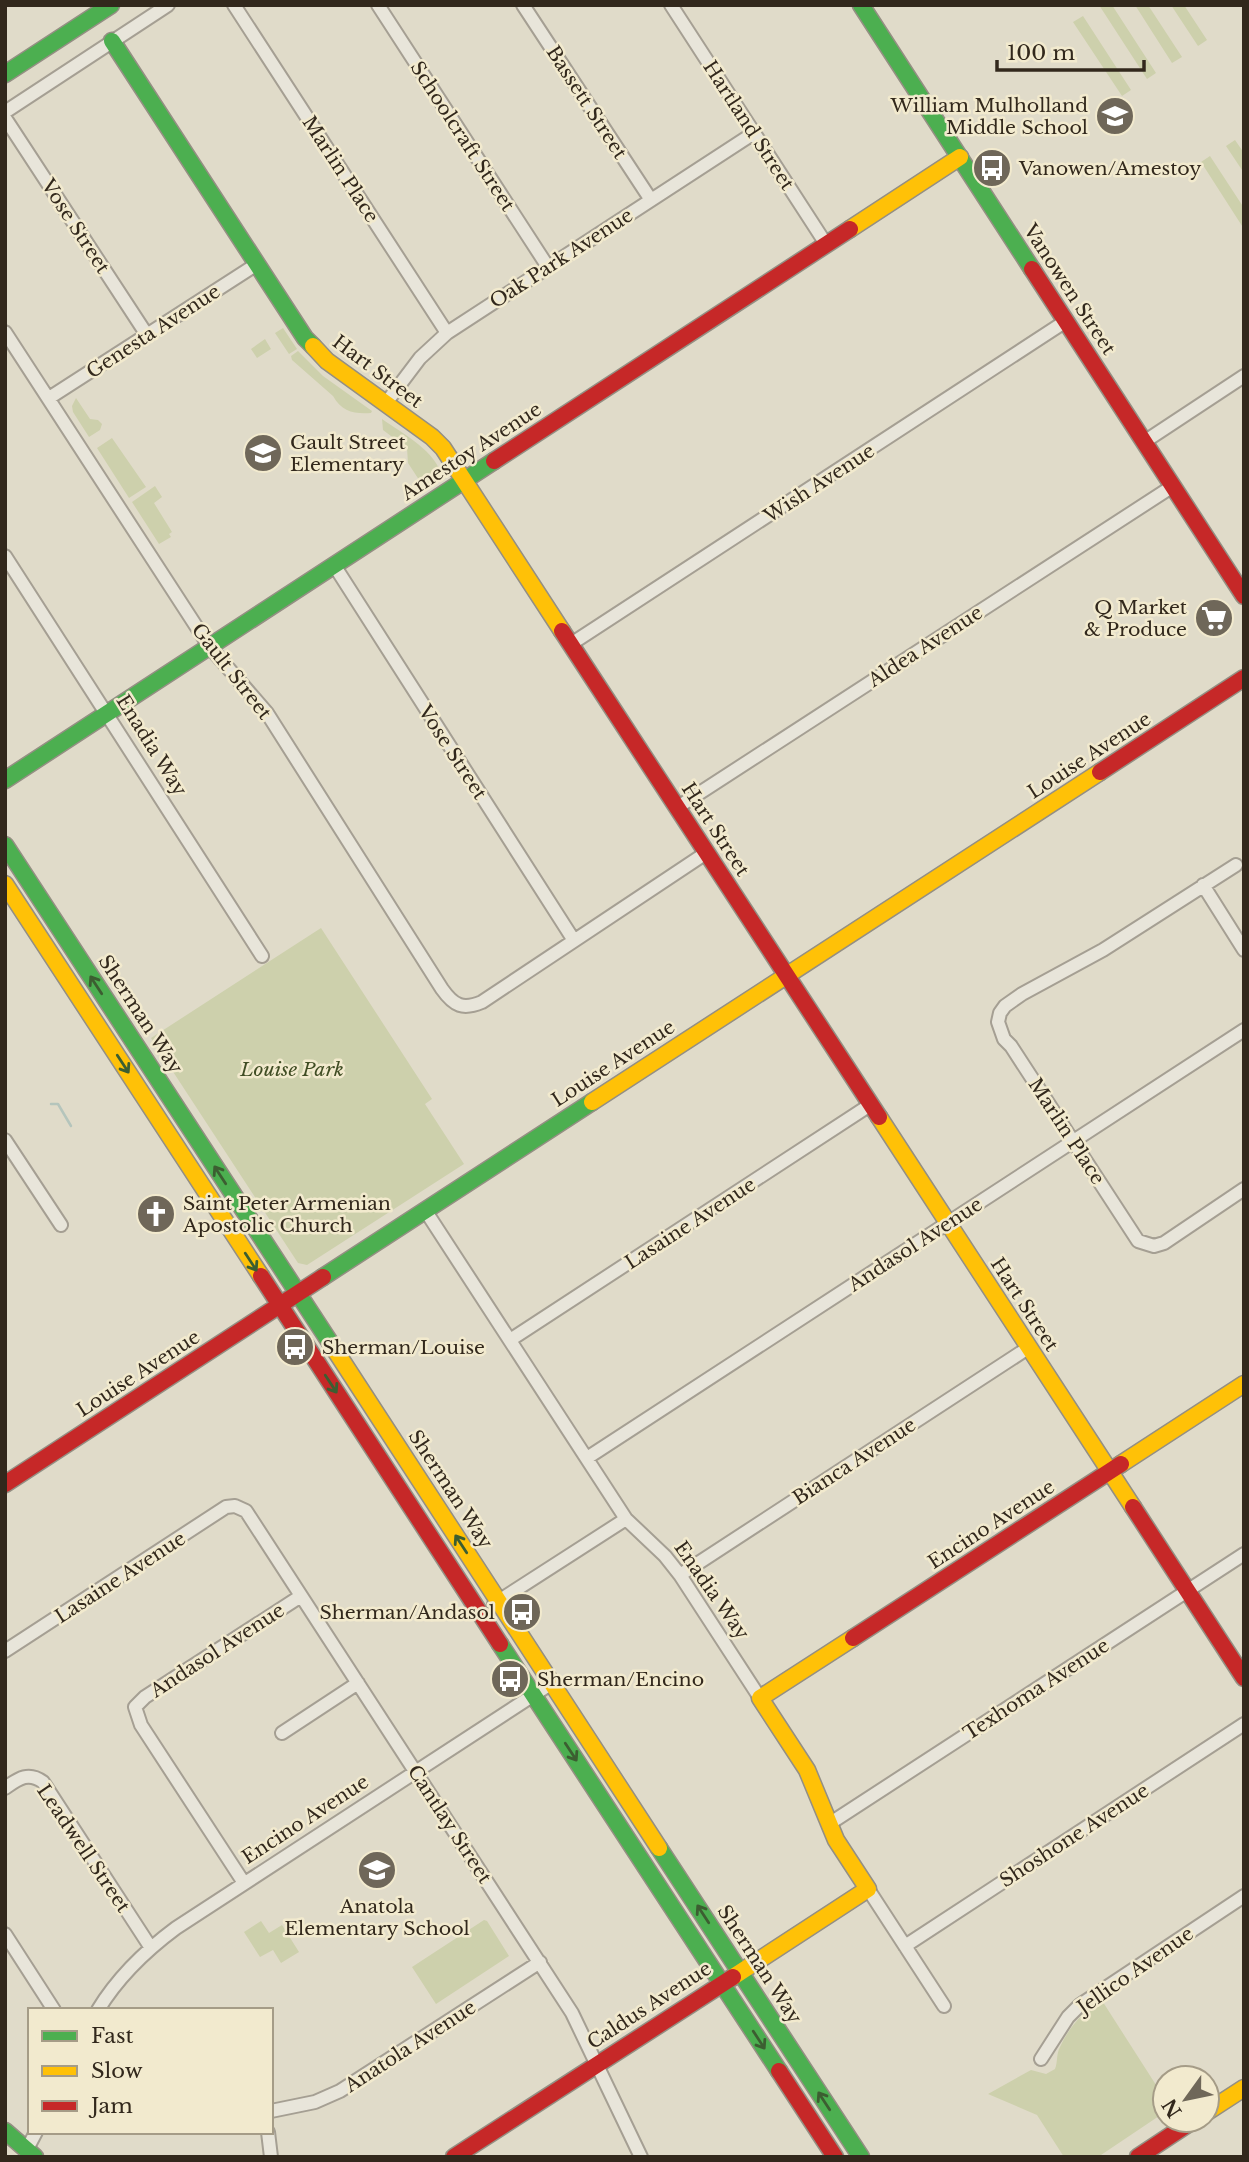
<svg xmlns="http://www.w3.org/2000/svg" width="1249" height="2162" viewBox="0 0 1249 2162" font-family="'Libre Baskerville',serif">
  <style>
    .green { fill: #cdd0ac }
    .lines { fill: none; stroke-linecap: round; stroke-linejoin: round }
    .stream { stroke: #b5c5bc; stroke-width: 2.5 }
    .street-casing { stroke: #a59f93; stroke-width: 16 }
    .fast-casing { stroke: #948f83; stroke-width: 19 }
    .slow-casing { stroke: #948f83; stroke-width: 19 }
    .jam-casing { stroke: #948f83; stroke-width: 19 }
    .street { stroke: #e8e5da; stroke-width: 12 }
    .fast { stroke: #4caf50; stroke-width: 16 }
    .slow { stroke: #ffc107; stroke-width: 16 }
    .jam { stroke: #c62828; stroke-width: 16 }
    .oneway { stroke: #3c5e31 }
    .labels { text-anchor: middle; stroke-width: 5; stroke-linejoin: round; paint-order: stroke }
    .street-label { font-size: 19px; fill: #32281c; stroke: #f2eace }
    .poi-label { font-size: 19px; fill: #32281c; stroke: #f2eace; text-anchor: start }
    .park-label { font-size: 19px; font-style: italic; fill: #404d24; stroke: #f2eace }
  </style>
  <rect width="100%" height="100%" fill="#e0dbc9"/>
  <path class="green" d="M1099 5H1112L1156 73 1147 79Z
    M1135 5H1148L1182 57 1172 63Z
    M1171 5H1184L1207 40 1198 46Z
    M1083 16 1131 90 1122 96 1073 22Z
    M1235 140 1244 153V173L1226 146Z
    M1210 156 1244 208V229L1201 162Z
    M283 328 297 349 289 354 275 333Z
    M265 339 271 349 257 358 251 349Z
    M298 351 323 376 372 411 371 413C354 414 342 412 333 396L292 360 291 356Z
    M76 398 90 419 98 420 102 424 100 430 89 437 73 412 72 406Z
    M382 419C402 433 438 452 442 478L425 489 408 463 407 448 383 430Z
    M112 438 146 487 129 498 97 448Z
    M155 486 162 497 154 503 172 532 169 534 171 537 159 544 132 502Z
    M321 928 432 1099 425 1104 464 1164 307 1265 298 1263 151 1038Z
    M484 1920 487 1921 509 1956 436 2004 412 1967Z
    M261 1921 269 1933 282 1925 299 1952 281 1963 273 1950 260 1957 244 1932Z
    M1101 1999 1165 2099V2112L1098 2157H1064L1037 2115 988 2094 1031 2070 1046 2074 1055 2069C1058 2062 1056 2054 1060 2047 1069 2027 1083 2012 1101 1999Z"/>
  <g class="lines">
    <path class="stream" d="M51 1104H58L71 1126"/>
    <defs>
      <path id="street" d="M234 5 447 333
        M378 5 548 267
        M523 5 651 200
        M671 5 826 244
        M5 112 168 5
        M5 118 147 335
        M5 332 209 646 267 713 442 989C454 1006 463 1010 482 1002L706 853
        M49 398 257 264
        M386 403 420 358 447 333 754 133
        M1144 442 1244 376
        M5 556 262 956
        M334 565 573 939
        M571 644 1066 321
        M678 807 1173 486
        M1236 865 1103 950 1022 994 1005 1006 1000 1013 998 1022 1004 1039 1011 1046 1138 1241 1154 1246 1164 1243 1244 1189
        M1203 885 1244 950
        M5 1140 61 1225
        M425 1210 626 1519 665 1556 680 1575 760 1698
        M510 1340 870 1105
        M587 1458 1244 1030
        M680 1575 1028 1348
        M494 1604 626 1519
        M5 1651 226 1507 235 1506 246 1511 572 2013 641 2157
        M282 1733 358 1683
        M5 1788C18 1779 28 1771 43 1782L151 1948
        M829 1824 1244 1554
        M244 1883 141 1725 135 1707 145 1697 301 1596
        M868 1889 944 2006
        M5 1934 54 2010
        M905 1946 1244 1724
        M98 2010C118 1977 145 1951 176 1928L552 1683
        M1041 2059 1068 2017 1080 2005 1244 1896
        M271 2111 315 2102 340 2091 540 1962
        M268 2132 271 2157
        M26 2151 36 2132"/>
      <path id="fast" d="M861 5 1032 269
        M112 41 305 338 313 346
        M5 74 111 5
        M5 780 494 461
        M5 845 335 1350
        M323 1277 592 1102
        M500 1644 779 2071
        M659 1848 861 2157
        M5 2131 35 2157"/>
      <path id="slow" d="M850 229 960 157
        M313 346 327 361 432 437 443 448 562 631
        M5 884 261 1276
        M592 1102 1100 772
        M879 1117 1133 1507
        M335 1350 659 1848
        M1121 1464 1244 1384
        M733 1977 868 1889 836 1840 807 1770 760 1698 853 1638
        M1207 2112 1244 2088"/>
      <path id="jam" d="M1032 269 1244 596
        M494 461 850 229
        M562 631 879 1117
        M1100 772 1244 678
        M261 1276 500 1644
        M5 1484 323 1277
        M1133 1507 1244 1678
        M853 1638 1121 1464
        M779 2071 835 2157
        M454 2157 733 1977
        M1138 2157 1194 2120"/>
    </defs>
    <use href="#street" class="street-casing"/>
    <use href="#fast" class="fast-casing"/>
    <use href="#slow" class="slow-casing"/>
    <use href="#jam" class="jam-casing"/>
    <use href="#street" class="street"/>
    <use href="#fast" class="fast"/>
    <use href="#slow" class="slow"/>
    <use href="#jam" class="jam"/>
  </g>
  <defs><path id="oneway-shaft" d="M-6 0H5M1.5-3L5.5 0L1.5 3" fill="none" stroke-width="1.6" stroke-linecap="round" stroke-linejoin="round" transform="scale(1.75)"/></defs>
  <g class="oneway">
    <use href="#oneway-shaft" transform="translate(96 985) rotate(-123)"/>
    <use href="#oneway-shaft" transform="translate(123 1064) rotate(57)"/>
    <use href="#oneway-shaft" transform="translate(220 1175) rotate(-123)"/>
    <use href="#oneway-shaft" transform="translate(251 1262) rotate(57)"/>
    <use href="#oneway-shaft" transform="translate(331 1384) rotate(57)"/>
    <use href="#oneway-shaft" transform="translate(461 1544) rotate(-123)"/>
    <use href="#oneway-shaft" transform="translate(571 1752) rotate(57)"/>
    <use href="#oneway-shaft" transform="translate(703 1914) rotate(-123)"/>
    <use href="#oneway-shaft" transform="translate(759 2040) rotate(57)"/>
    <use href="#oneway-shaft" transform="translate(824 2101) rotate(-123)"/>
  </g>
  <defs>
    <symbol id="school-disc" viewBox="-11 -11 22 22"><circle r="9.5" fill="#6f6759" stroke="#f2eace"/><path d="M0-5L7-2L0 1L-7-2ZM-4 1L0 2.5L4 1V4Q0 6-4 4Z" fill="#fff"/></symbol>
    <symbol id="bus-disc" viewBox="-11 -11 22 22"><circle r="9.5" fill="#6f6759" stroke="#f2eace"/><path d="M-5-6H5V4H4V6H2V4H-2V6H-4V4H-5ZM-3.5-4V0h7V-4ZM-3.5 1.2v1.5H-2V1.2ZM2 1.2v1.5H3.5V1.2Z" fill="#fff"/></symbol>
    <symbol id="supermarket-disc" viewBox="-11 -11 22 22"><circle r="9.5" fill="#6f6759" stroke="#f2eace"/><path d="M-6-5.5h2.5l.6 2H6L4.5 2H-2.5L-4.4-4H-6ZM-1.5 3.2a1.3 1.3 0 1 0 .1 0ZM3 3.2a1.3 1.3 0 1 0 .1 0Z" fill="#fff"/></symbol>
    <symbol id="church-disc" viewBox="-11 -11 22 22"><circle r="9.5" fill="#6f6759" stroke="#f2eace"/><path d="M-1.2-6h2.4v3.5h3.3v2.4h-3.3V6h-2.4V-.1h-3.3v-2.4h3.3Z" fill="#fff"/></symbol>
  </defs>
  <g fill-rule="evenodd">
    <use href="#school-disc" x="1093" y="94" width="44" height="44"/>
    <use href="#bus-disc" x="970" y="146" width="44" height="44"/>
    <use href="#school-disc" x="241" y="431" width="44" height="44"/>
    <use href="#supermarket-disc" x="1192" y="596" width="44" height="44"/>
    <use href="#church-disc" x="134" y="1192" width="44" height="44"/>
    <use href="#bus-disc" x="273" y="1325" width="44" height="44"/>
    <use href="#bus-disc" x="500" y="1590" width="44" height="44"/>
    <use href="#bus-disc" x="488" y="1657" width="44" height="44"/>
    <use href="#school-disc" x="355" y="1848" width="44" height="44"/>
  </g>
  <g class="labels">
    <g class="street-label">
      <text transform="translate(587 102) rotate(57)" y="7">Bassett Street</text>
      <text transform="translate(749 125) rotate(57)" y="7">Hartland Street</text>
      <text transform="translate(463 136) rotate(57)" y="7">Schoolcraft Street</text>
      <text transform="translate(341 169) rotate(57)" y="7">Marlin Place</text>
      <text transform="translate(76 226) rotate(57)" y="7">Vose Street</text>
      <text transform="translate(561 258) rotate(-33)" y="7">Oak Park Avenue</text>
      <text transform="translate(1070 289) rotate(57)" y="7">Vanowen Street</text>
      <text transform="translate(153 331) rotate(-33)" y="7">Genesta Avenue</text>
      <text transform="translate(378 371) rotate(37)" y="7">Hart Street</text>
      <text transform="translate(471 451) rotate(-33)" y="7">Amestoy Avenue</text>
      <text transform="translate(819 483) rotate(-33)" y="7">Wish Avenue</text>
      <text transform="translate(925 646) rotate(-33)" y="7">Aldea Avenue</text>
      <text transform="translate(232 671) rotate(52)" y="7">Gault Street</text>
      <text transform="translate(152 745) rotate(58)" y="7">Enadia Way</text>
      <text transform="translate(453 752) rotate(57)" y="7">Vose Street</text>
      <text transform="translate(1089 755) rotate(-33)" y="7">Louise Avenue</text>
      <text transform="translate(716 829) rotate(57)" y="7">Hart Street</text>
      <text transform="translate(141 1014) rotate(57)" y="7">Sherman Way</text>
      <text transform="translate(613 1063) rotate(-33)" y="7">Louise Avenue</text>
      <text transform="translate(1067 1131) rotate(57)" y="7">Marlin Place</text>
      <text transform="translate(690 1223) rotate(-33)" y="7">Lasaine Avenue</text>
      <text transform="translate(915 1244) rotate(-33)" y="7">Andasol Avenue</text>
      <text transform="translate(1025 1304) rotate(57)" y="7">Hart Street</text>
      <text transform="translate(138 1373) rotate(-33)" y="7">Louise Avenue</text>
      <text transform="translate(854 1461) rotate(-33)" y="7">Bianca Avenue</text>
      <text transform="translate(451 1489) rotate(57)" y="7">Sherman Way</text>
      <text transform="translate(991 1524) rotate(-33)" y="7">Encino Avenue</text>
      <text transform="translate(120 1577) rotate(-33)" y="7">Lasaine Avenue</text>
      <text transform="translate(712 1590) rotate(55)" y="7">Enadia Way</text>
      <text transform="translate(217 1650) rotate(-33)" y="7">Andasol Avenue</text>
      <text transform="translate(1036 1689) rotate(-33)" y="7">Texhoma Avenue</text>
      <text transform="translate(305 1819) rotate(-33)" y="7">Encino Avenue</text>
      <text transform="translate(450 1824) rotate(57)" y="7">Cantlay Street</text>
      <text transform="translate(1074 1835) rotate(-33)" y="7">Shoshone Avenue</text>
      <text transform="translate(84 1848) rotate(56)" y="7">Leadwell Street</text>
      <text transform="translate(760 1964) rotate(57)" y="7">Sherman Way</text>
      <text transform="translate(1135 1970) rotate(-35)" y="7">Jellico Avenue</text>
      <text transform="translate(649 2005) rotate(-33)" y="7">Caldus Avenue</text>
      <text transform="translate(410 2046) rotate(-33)" y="7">Anatola Avenue</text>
    </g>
    <g class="poi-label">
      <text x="1088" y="112" text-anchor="end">William Mulholland<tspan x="1088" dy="22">Middle School</tspan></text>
      <text x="1019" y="175">Vanowen/Amestoy</text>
      <text x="290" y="449">Gault Street<tspan x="290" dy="22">Elementary</tspan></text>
      <text x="1187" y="614" text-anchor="end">Q Market<tspan x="1187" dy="22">&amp; Produce</tspan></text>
      <text x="183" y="1210">Saint Peter Armenian<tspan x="183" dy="22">Apostolic Church</tspan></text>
      <text x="322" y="1354">Sherman/Louise</text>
      <text x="495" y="1619" text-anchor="end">Sherman/Andasol</text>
      <text x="537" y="1686">Sherman/Encino</text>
      <text x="377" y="1913" text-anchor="middle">Anatola<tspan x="377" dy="22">Elementary School</tspan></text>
    </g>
    <g class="park-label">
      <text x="292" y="1076">Louise Park</text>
    </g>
  </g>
  <rect width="1249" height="2162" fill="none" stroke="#32281c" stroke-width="14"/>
  <rect x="28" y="2008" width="245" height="126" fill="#f2eace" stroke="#a59c87" stroke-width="2"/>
  <rect x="42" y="2031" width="35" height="10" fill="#4caf50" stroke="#a59c87" stroke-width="2"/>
  <text x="91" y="2043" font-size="21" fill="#32281c">Fast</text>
  <rect x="42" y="2066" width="35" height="10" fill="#ffc107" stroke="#a59c87" stroke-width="2"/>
  <text x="91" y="2078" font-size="21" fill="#32281c">Slow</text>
  <rect x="42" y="2101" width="35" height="10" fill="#c62828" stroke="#a59c87" stroke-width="2"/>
  <text x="91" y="2113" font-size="21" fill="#32281c">Jam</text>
  <g transform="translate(1186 2099) rotate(237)"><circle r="33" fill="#f2eace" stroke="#a59c87" stroke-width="2"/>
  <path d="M0-5L12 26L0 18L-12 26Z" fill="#6f6759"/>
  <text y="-10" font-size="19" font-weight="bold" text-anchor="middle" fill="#32281c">N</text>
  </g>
  <path d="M997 60v10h147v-10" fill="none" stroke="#32281c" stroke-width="3.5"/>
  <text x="1007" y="60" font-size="21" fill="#32281c" stroke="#f2eace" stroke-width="5" paint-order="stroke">100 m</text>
</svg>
